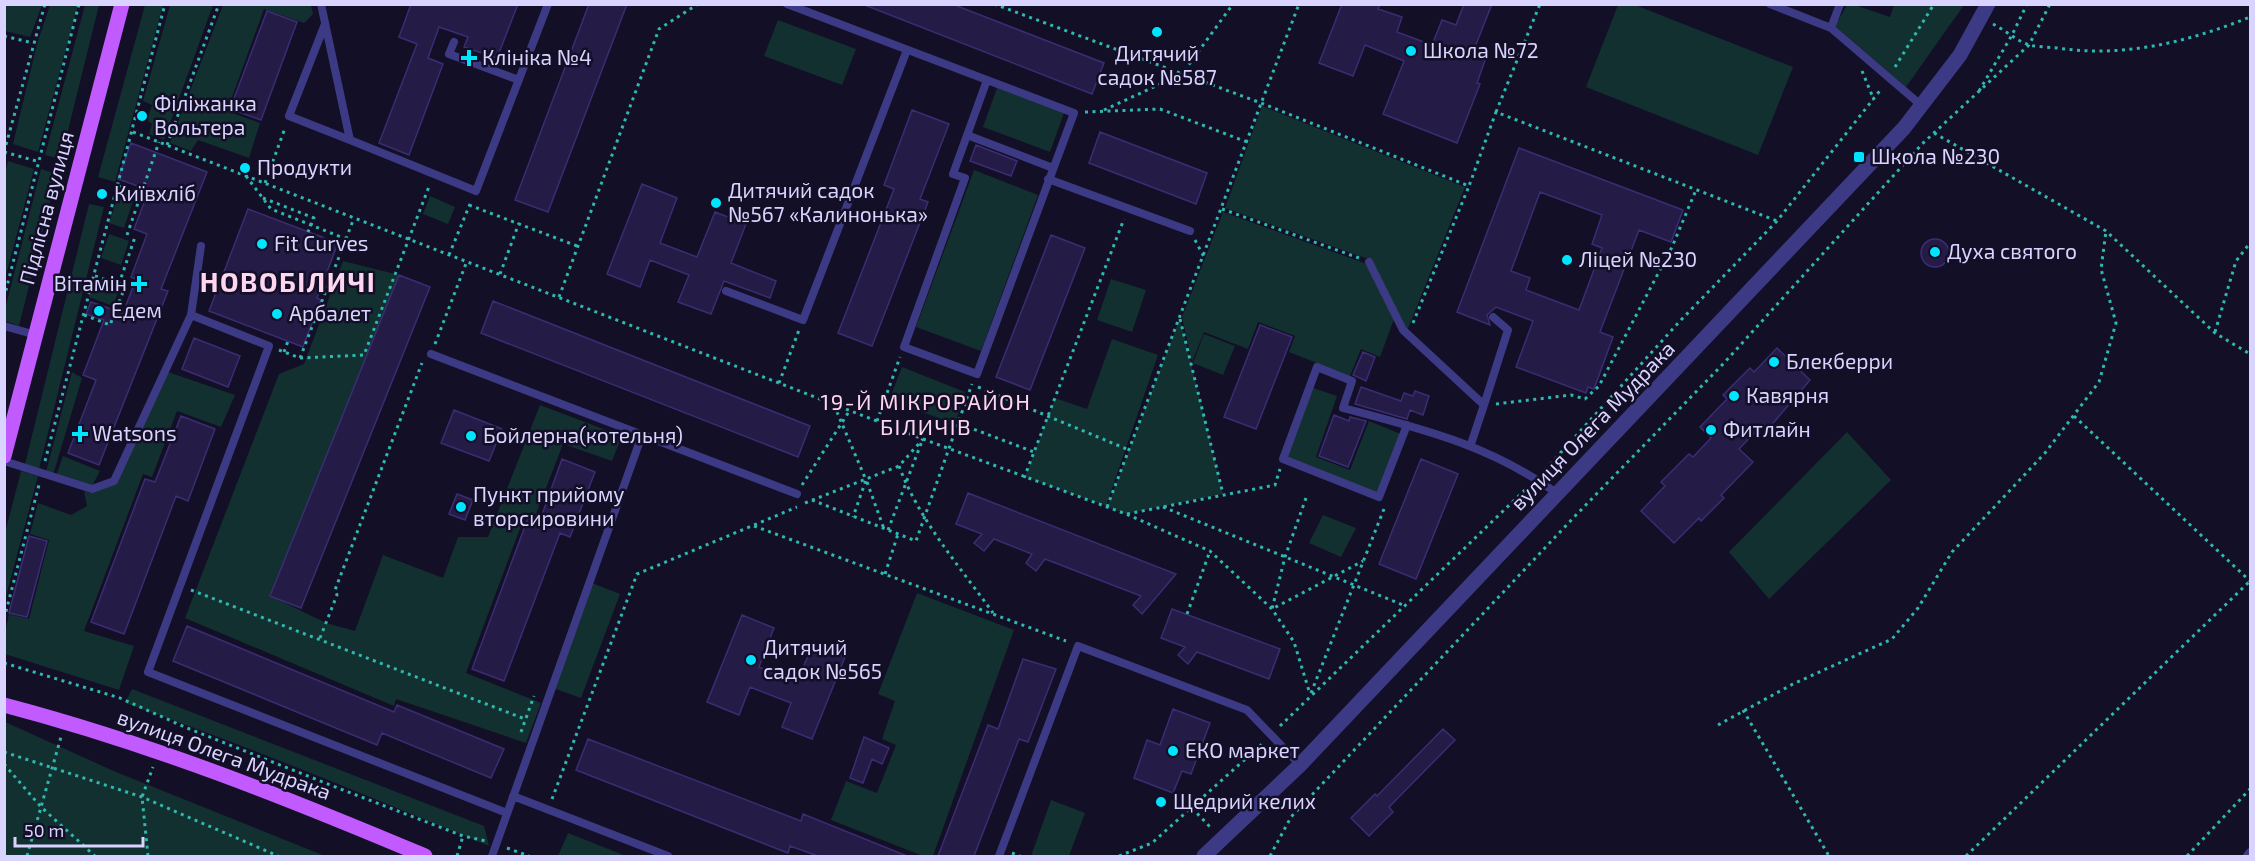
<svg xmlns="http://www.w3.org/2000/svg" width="2255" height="861" viewBox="0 0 2255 861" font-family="'Exo 2',sans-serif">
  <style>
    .green { fill: #12302f }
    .building { fill: #241b47; stroke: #3b2d73; stroke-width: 1.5; fill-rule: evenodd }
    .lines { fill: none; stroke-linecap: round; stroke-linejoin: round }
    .path { stroke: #2fb8b0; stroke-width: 3; stroke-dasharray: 3 4.5; stroke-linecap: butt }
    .service { stroke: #3d3a85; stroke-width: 8 }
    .tertiary { stroke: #3d3a85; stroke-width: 15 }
    .primary { stroke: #c25bff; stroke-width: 15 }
    .poi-dot { fill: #00e5ff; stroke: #130f26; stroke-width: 2 }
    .labels { text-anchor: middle; stroke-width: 5; stroke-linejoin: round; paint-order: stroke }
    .poi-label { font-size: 21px; fill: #d9d4ff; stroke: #130f26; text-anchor: start }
    .street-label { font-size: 21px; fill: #d9d4ff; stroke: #130f26 }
    .neighbourhood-label { font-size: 22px; letter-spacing: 1.5px; fill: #ffd6f0; stroke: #130f26 }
    .district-label { font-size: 27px; font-weight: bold; letter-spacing: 1.5px; fill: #ffd6f0; stroke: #130f26 }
  </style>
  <rect width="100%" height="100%" fill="#130f26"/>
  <path class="green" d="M5 4 42 5 30 37 5 31Z
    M50 5H78L38 152 13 144 37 44Z
    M85 5H99L61 159 45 155Z
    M145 5H163L115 182 98 177Z
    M170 5H213L164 140 149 134 152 124 147 120 152 105 143 101Z
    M223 5H311L313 14 304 23 264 9 227 111 260 123 249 158 198 140 191 151 170 143Z
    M1618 5H1635L1793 67 1758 155 1586 87Z
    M1847 5H1855L1890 17 1894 5H1964L1906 87 1835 26Z
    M778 20 856 49 842 85 764 56Z
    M997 88 1064 113 1050 152 983 127Z
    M1262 106 1465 187 1407 331 1371 260 1225 208Z
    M8 161 34 169 5 279 4 177Z
    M41 169 57 174 19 326 5 321V309Z
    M974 170 1038 195 981 351 916 327Z
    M120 190 135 195 124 228 109 223Z
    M430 196 455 207 448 224 423 214Z
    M89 204 104 207 39 469 25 464Z
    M1223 212 1367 264 1394 319 1380 357 1361 349 1350 376 1289 352 1295 336 1258 322 1248 349 1204 332 1192 362 1182 317Z
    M109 234 129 241 121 265 101 258Z
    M343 261 399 275 271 596 326 623 355 631 383 555 443 578 458 537H488L540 405 622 436 612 461 563 444 536 514 525 515 466 673 541 703 526 743 396 699 394 706 185 618 279 374 304 364Z
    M95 278 120 287 113 306 89 297Z
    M1111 279 1146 290 1132 332 1097 320Z
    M1180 318 1223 494 1126 514 1107 507Z
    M1204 334 1235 346 1223 375 1193 363Z
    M1112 339 1158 355 1106 506 1025 477 1055 398 1087 409Z
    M902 367 965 392 955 424 889 400Z
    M72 372 82 378 53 475 46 472Z
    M168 372 235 395 221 427 177 411 152 477 143 474 84 631 134 646 119 690 5 654V633L9 614 29 619 49 540 30 534 38 503 71 515 87 506 84 491 91 493 115 484Z
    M1313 388 1337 396 1316 457 1350 470 1369 421 1401 434 1378 494 1287 458Z
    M1847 432 1891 480 1769 599 1729 552Z
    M63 456 100 471 92 486 56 476Z
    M21 471 38 476 5 600V533Z
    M1323 515 1356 528 1341 557 1309 543Z
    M592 583 620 594 581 698 553 688Z
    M917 593 1014 630 933 856H923L831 820 846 781 877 793 896 745 882 739 895 701 878 694Z
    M132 689 484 826 489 846C368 796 248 746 125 703Z
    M5 722 116 772 325 856H5Z
    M1051 800 1085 813 1069 856H1031Z
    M568 833 626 856H558Z"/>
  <path class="building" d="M411 4H518L497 58 464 47 468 37 439 27 428 58 443 64 409 155 379 143 417 44 399 37Z
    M589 4H627L548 212 515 200Z
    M862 4H952L1104 63 1092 94Z
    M1342 4H1380L1378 9 1402 17 1397 32 1432 45 1442 20 1456 25 1464 4H1492L1475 47 1488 52 1477 83 1480 84 1457 143 1383 114 1404 61 1365 45 1353 76 1319 63Z
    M267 11 297 22 261 120 230 109Z
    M912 110 949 124 920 199 928 202 872 346 838 333 894 189 884 185Z
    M1100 132 1207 173 1196 204 1089 163Z
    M131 143 207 172 161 289 168 291 99 465 68 453 96 380 83 375 104 320 86 314 91 302 123 313 136 279 131 277 147 234 134 229 149 190 118 179Z
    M976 145 1017 161 1011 176 970 161Z
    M1519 148 1683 210 1671 242 1639 230 1600 332 1613 337 1594 389 1588 387 1586 393 1516 367 1533 321 1496 307 1487 315 1490 325 1457 312ZM1540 192 1602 215 1592 244 1602 248 1579 310 1526 290 1530 278 1511 271Z
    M642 184 677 198 660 243 697 257 715 212 746 224 731 263 776 281 770 298 724 281 711 314 678 302 689 275 650 260 640 287 607 274Z
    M248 209 338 243 317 298 321 300 303 347 209 311Z
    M1051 235 1085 248 1030 390 996 377Z
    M1921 253a14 14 0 1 1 28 0a14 14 0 1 1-28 0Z
    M399 275 430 287 301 608 270 596Z
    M493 301 810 426 798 457 481 333Z
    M1260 325 1292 337 1256 429 1224 417Z
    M194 338 240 356 228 387 182 369Z
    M1777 348 1810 380 1768 429 1763 424 1739 449 1753 462 1721 495 1724 498 1701 521 1699 518 1674 543 1641 511 1665 486 1661 482 1689 454 1693 457 1711 438 1700 427 1727 399 1723 395 1750 368 1754 372Z
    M1363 352 1375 357 1366 381 1353 375Z
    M1361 387 1401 401 1404 393 1413 396 1415 391 1429 396 1423 415 1410 410 1407 419 1355 404Z
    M454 410 502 429 489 461 441 443Z
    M1334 415 1349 421 1350 417 1366 421 1348 467 1319 456Z
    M181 416 215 429 188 501 176 496 124 634 91 622 145 479 155 482Z
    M562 459 595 472 570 537 560 533 504 681 472 669 528 518 539 523Z
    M1421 459 1458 474 1416 579 1379 564Z
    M968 493 1176 574 1142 614 1133 605 1141 596 1045 559 1036 571 1026 563 1032 554 994 539 984 551 974 543 982 534 956 524Z
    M457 494 473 500 465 520 449 514Z
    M29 536 47 541 27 617 9 613Z
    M1172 609 1280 649 1269 679 1197 652 1188 664 1178 655 1185 647 1161 638Z
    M742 615 774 628 759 667 797 682 813 644 845 657 812 739 782 727 791 703 750 687 739 715 707 702Z
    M187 626 394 712 397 705 504 749 491 778 382 733 377 745 173 661Z
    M1023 659 1056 669 1028 742 1019 739 974 856H938L988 725 998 729Z
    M1173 709 1210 723 1191 774 1182 771 1173 793 1134 778 1147 740 1160 745Z
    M1443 729 1455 740 1389 807 1393 812 1369 836 1351 818 1375 794 1377 796Z
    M864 737 889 748 882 764 872 759 863 783 850 778Z
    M588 739 801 821 803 814 907 856H818L790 846 788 853 576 770Z"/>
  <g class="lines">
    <path class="path" d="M994 4 1261 103 1469 186 1496 112 1777 221
      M1993 24C2005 30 2017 41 2029 45 2038 47 2048 47 2057 48 2124 58 2188 42 2250 17
      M4 36 33 43
      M1895 67 1934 4
      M1862 71 1874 100
      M1979 91 2012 35 2027 4
      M1104 110 1182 74 1233 4
      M1085 112 1160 109 1247 142
      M1496 112 1540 4
      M133 132 923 439 1126 514 1210 551 1272 609 1294 642 1310 694
      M1934 133 2106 231 2215 333 2250 354
      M167 145 219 4
      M4 152 45 4
      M4 152 40 162
      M246 176 271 209 346 239
      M265 183 285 128
      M118 186 140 194
      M263 198 314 218 308 232
      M469 205 577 246
      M1222 209 1359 258
      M127 235 159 142
      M1195 240 1204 257
      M449 255 470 204
      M500 274 519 223
      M95 276 119 284
      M559 297 659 29 698 4
      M4 298 79 4
      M84 315 110 325 125 287 119 284 135 237
      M1180 319 1223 494
      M1413 323 1469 186
      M2215 332 2236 261 2250 243
      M435 344 467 261
      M279 350 300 358 354 218
      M284 352 288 341
      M300 358 364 355 430 184
      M779 383 799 330
      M978 387 1129 450
      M1496 404 1571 395 1585 399 1599 386 1672 247 1696 190
      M834 405 866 480 853 517
      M2074 416 2250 581
      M877 421 900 357
      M960 424 1034 452
      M45 461 165 4
      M899 466C919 520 960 567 993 613
      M1545 470 1680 321 1777 221 1882 88
      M1024 478 1124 219
      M867 482 884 529
      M802 485 850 410
      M1306 498 1285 557 1272 609 1363 561
      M812 500 916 541 972 384
      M805 503 899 466 923 439
      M1107 507 1299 4
      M1163 507 1403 605
      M1127 514 1275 485 1280 469
      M754 526 1066 641
      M888 530 922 441
      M885 574 898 534
      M191 590 525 719
      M1187 614 1210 551
      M4 619 39 485
      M320 638 337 595 335 590 422 363
      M4 663 120 698 187 728 343 790 463 836 486 841
      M1311 693 1384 509
      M1743 710 1829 856
      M1718 725 1793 684 1892 639 1918 608 1952 552 2045 453 2099 382 2116 323 2101 269 2106 231
      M1280 726 1528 487
      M521 732 534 696
      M4 752 142 797 278 856
      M4 764 41 807 95 856
      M552 799 637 574 797 507
      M1192 808 1211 828
      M507 848 529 856
      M1012 853 1020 856
      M27 856 61 737
      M148 856 142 797 153 767
      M457 856 463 836
      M1119 856 1152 843 1262 744
      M1270 856 1291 817 1576 515 1725 362 1922 144 2029 45 2050 4
      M1966 856 2250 581
      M2187 856 2250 789"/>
    <path class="service" d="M321 4 350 140 476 191 548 4
      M787 4 1074 113 977 374 904 347 965 178 953 174 987 80
      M1770 4 1831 28 1922 106
      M325 24 289 116 350 140
      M1831 28 1840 4
      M454 42 449 54 519 80
      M967 135 1053 168
      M1048 179 1190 231
      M1369 262 1403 330 1484 405 1471 444
      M726 291 803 320 907 50
      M191 315 269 346 148 672 507 813
      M4 326 36 335
      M431 354 797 494
      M1484 405 1508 330 1493 317
      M1407 425 1379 497 1283 459 1317 367 1352 381 1343 408C1422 429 1490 445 1558 494
      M4 461 92 489 114 481 191 315 201 246
      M513 796 668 856
      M492 856 642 435
      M999 856 1078 646 1247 710 1300 765
      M2247 856 2250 852"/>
    <path class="tertiary" d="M1204 856 1300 765 1904 128 1960 55 1988 4"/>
    <path class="primary" d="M4 456 122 4
      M4 705C152 744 285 797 425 856"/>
  </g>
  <g class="poi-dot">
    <circle cx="1157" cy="32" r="6"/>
    <circle cx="1411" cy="51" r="6"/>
    <path d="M466 49h6v6h6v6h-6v6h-6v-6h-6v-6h6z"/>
    <circle cx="142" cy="116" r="6"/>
    <rect x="1853" y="151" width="12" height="12" rx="3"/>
    <circle cx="245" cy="168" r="6"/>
    <circle cx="102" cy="194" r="6"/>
    <circle cx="716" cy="203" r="6"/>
    <circle cx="262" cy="244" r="6"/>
    <circle cx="1935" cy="252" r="6"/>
    <circle cx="1567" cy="260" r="6"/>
    <path d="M136 275h6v6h6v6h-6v6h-6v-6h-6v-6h6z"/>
    <circle cx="99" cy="311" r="6"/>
    <circle cx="277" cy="314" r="6"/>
    <circle cx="1774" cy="362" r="6"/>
    <circle cx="1734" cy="396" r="6"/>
    <circle cx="1711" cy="430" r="6"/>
    <path d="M77 425h6v6h6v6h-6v6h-6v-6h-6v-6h6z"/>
    <circle cx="471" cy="436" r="6"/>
    <circle cx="461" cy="507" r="6"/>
    <circle cx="751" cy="660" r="6"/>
    <circle cx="1173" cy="751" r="6"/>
    <circle cx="1161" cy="802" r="6"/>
  </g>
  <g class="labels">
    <g class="poi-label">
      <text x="1423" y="58">Школа №72</text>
      <text x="1157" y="61" text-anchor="middle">Дитячий<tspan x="1157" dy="24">садок №587</tspan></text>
      <text x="482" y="65">Клініка №4</text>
      <text x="154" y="111">Філіжанка<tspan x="154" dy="24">Вольтера</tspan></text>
      <text x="1871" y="164">Школа №230</text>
      <text x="257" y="175">Продукти</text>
      <text x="728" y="198">Дитячий садок<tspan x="728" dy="24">№567 «Калинонька»</tspan></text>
      <text x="114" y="201">Київхліб</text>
      <text x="274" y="251">Fit Curves</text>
      <text x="1947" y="259">Духа святого</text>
      <text x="1579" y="267">Ліцей №230</text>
      <text x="127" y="291" text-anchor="end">Вітамін</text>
      <text x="111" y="318">Едем</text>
      <text x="289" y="321">Арбалет</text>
      <text x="1786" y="369">Блекберри</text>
      <text x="1746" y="403">Кавярня</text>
      <text x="1723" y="437">Фитлайн</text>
      <text x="92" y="441">Watsons</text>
      <text x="483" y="443">Бойлерна(котельня)</text>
      <text x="473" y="502">Пункт прийому<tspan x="473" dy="24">вторсировини</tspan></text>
      <text x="763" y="655">Дитячий<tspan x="763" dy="24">садок №565</tspan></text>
      <text x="1185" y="758">ЕКО маркет</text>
      <text x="1173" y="809">Щедрий келих</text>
    </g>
    <g class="street-label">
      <text transform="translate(47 208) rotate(-75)" y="7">Підлісна вулиця</text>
      <text transform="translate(1593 426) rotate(-46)" y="7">вулиця Олега Мудрака</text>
      <text transform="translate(224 755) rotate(20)" y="7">вулиця Олега Мудрака</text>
    </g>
    <g class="neighbourhood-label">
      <text x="926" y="410">19-Й МІКРОРАЙОН<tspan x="926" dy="25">БІЛИЧІВ</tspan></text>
    </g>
    <g class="district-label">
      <text x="288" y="292">НОВОБІЛИЧІ</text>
    </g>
  </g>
  <rect width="2255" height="861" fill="none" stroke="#d9d4ff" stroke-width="12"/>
  <path d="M15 837v9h128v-9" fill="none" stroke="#d9d4ff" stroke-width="3"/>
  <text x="24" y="837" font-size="18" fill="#d9d4ff" stroke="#130f26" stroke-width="4.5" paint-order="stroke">50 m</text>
</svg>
